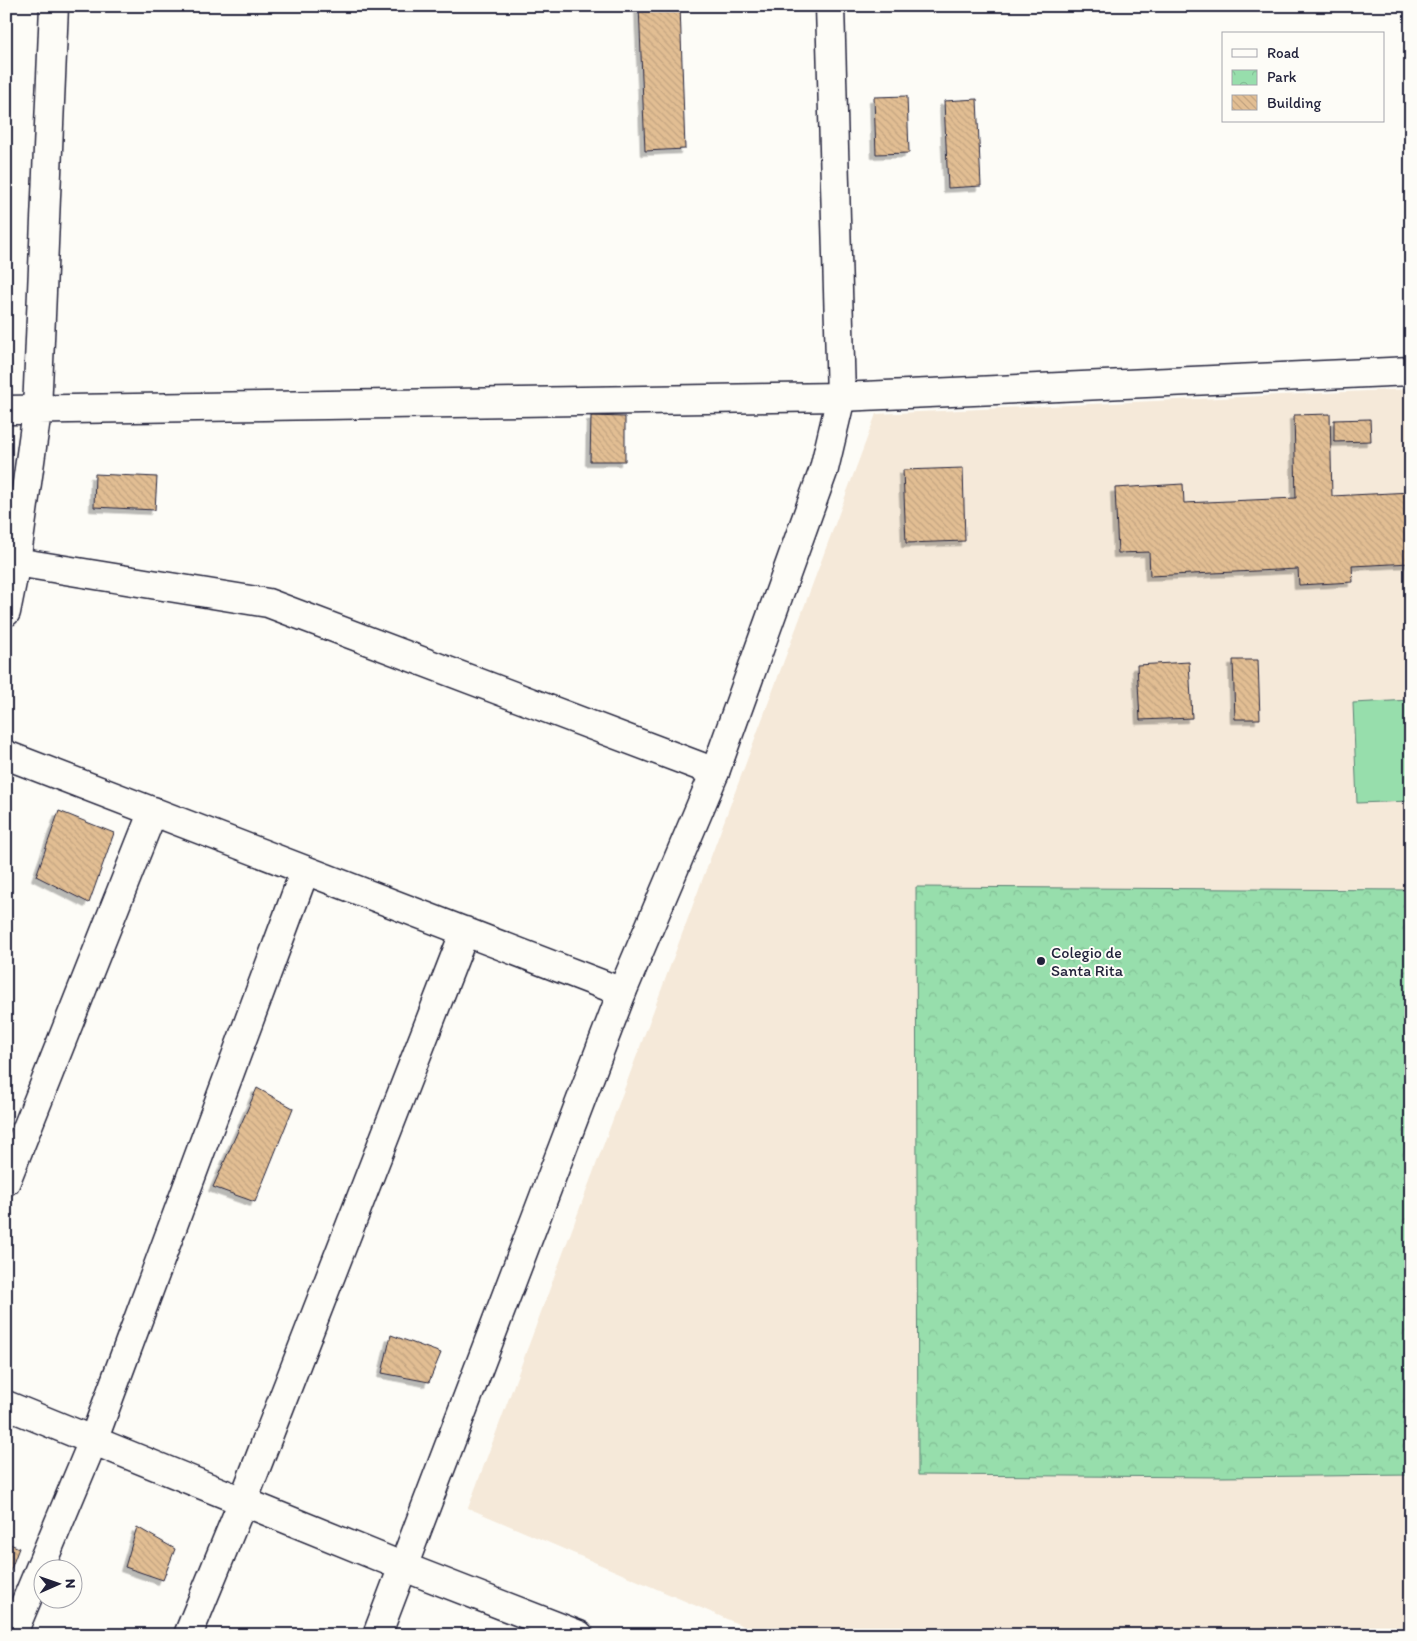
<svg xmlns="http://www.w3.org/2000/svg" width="1417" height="1641" viewBox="0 0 1417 1641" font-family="Itim,sans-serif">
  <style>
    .built { fill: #f5e9d9 }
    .grass { fill: #97deac; stroke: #5c8074 }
    .park { fill: url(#park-crowns); stroke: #5c8074 }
    .building { fill: url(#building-back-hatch); stroke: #22223b; filter: url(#shadow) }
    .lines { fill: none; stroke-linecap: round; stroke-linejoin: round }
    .minor-casing { stroke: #22223b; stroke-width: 31 }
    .tertiary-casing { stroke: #22223b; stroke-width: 31 }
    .minor { stroke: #fdfcf7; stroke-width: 28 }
    .tertiary { stroke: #fdfcf7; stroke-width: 28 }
    .poi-dot { fill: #22223b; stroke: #fdfcf7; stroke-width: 2 }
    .labels { text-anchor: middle; stroke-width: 4; stroke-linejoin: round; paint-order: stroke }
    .poi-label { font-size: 16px; fill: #22223b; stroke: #fdfcf7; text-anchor: start }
  </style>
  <defs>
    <pattern id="park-crowns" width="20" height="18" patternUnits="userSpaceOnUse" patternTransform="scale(1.25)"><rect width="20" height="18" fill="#97deac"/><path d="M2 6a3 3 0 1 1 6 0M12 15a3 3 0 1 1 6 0" fill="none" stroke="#82be95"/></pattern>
    <pattern id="building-back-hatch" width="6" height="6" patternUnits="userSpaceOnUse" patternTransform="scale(1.25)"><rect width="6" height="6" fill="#e2be93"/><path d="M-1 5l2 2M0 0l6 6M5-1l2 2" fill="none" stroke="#c2a380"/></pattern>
    <filter id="shadow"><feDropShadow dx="-4.5" dy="4.5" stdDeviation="0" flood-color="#0004"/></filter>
  </defs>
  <rect width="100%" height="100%" fill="#fdfcf7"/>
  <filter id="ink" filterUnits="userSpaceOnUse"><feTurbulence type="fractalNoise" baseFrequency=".02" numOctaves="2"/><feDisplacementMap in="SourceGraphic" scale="10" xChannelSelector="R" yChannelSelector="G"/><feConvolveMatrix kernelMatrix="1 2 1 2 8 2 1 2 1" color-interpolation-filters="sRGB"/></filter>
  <g filter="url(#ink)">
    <path class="built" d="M1411 389V1635H764L468 1508 876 414Z"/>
    <path class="grass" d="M1411 700V801L1357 803 1353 703Z"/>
    <path class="park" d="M916 887 1411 890V1475L1222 1477 918 1475Z"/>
    <path class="building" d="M639 6H680L685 149 645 151Z
      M907 96 909 153 876 154 874 97Z
      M977 99 981 186 948 188 944 101Z
      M1330 414 1332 496 1411 492V563L1352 566 1353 582 1299 585 1298 569 1150 576 1149 552 1118 553 1115 488 1183 484 1184 503 1296 498 1294 415Z
      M591 416 625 417V461H590Z
      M1370 419 1371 441 1334 442V420Z
      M963 468 965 541 906 543 903 470Z
      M95 474 157 477 155 510 94 507Z
      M1233 660H1258L1260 719H1235Z
      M1189 662 1192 718 1140 720 1137 665Z
      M59 811 114 833 89 903 36 876Z
      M257 1088 293 1108 255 1202 213 1187Z
      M391 1335 441 1353 429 1382 382 1373Z
      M137 1527 175 1549 163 1580 125 1567Z
      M6 1542 19 1548 6 1582Z"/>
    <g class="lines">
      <defs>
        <path id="minor" d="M6 410 841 397 1411 371
          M16 562 268 603 715 772
          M6 612 16 562 37 411 54 6
          M6 755 622 992
          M6 1181 153 811
          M6 1405 404 1567 579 1635
          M12 1635 93 1441 305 870
          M188 1635 243 1501 465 931"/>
        <path id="tertiary" d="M377 1635 622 992 715 772 824 469 841 397 830 6"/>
      </defs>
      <use href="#minor" class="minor-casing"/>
      <use href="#tertiary" class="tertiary-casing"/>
      <use href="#minor" class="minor"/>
      <use href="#tertiary" class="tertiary"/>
    </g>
  </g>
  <circle class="poi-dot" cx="1041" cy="961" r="5"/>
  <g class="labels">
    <g class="poi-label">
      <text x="1051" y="958">Colegio de<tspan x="1051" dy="18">Santa Rita</tspan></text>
    </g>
  </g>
  <rect width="1417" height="1641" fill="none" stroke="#fdfcf7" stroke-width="25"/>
  <rect x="12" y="12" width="1392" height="1616" fill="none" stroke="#22223b" stroke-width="2" filter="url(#ink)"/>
  <rect x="1222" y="32" width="162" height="90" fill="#fdfcf7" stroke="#a5a5ac"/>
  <rect x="1232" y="49" width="25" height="8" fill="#fdfcf7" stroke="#a5a5ac"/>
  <text x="1267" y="58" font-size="15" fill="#22223b">Road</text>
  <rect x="1232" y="70" width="25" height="15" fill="url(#park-crowns)" stroke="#a5a5ac"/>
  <text x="1267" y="82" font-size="15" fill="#22223b">Park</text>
  <rect x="1232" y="95" width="25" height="15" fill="url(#building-back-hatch)" stroke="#a5a5ac"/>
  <text x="1267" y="108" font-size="15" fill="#22223b">Building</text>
  <g transform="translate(58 1584) rotate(88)"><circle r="24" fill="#fdfcf7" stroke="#a5a5ac"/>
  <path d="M0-4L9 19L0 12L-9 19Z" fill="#22223b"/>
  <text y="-8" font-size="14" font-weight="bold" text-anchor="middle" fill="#22223b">N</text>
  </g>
</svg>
